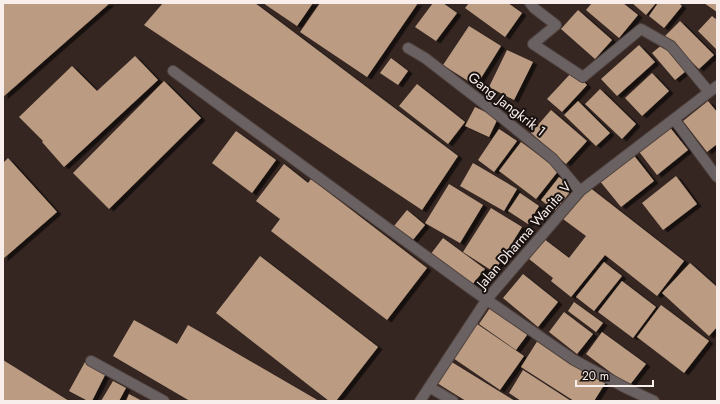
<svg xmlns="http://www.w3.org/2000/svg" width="720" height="404" viewBox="0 0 720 404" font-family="Jost,sans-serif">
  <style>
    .building { fill: #bb9c82; filter: url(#shadow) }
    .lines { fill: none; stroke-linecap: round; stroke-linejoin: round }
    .minor-casing { stroke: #50423e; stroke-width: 12 }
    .minor { stroke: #696162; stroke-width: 10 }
    .labels { text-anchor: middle; stroke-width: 4; stroke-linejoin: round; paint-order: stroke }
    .street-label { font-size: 14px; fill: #f8eeeb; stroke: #18110f }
  </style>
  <defs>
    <filter id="shadow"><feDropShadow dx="4.5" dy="2.5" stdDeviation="0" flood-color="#0009"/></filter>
  </defs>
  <rect width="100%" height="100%" fill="#352622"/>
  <path class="building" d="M3 3H110L3 97Z
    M163 3H255L458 156 422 210 144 25Z
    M263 3H313L297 26Z
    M320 3H418L367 77 300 32Z
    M433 3H443L457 13 436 41 415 27Z
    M469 3H508L522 13 505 37 465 8Z
    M592 3H623L638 15 619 38 586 10Z
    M632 3H656L646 15Z
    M658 3H679L682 6 664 28 649 16Z
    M704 3H717V12Z
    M578 10 612 40 595 59 561 29Z
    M712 16 717 20V50L698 31Z
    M680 21 714 55 699 69 665 36Z
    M469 26 501 46 476 86 443 65Z
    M663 44 686 71 675 80 652 53Z
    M639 45 655 62 617 96 601 79Z
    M507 50 533 62 514 100 489 87Z
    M135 56 158 80 64 167 42 142 43 141 19 117 72 66 97 91Z
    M391 58 408 71 398 85 380 73Z
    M573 71 587 85 562 112 547 99Z
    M652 73 669 91 642 116 625 98Z
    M164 81 201 118 109 209 73 173Z
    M417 84 465 122 448 144 399 106Z
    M600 89 636 124 622 139 585 104Z
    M578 101 610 133 596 146 564 115Z
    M708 101 717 112V144L707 152 683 121Z
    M475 107 498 118 489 137 465 126Z
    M551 110 587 141 566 164 531 133Z
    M668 125 688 150 657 175 637 149Z
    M499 129 517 141 494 172 478 160Z
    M236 131 276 160 252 193 212 163Z
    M521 142 559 170 536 199 499 171Z
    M632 153 654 181 621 207 599 180Z
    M8 158 57 212 3 259V163Z
    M473 163 517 189 504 211 460 186Z
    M284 164 308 183 311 179 427 268 387 320 271 231 280 219 256 201Z
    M676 176 697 204 663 230 642 203Z
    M559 177 573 188 555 211 541 200Z
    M449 184 483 205 460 243 425 223Z
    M589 187 684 261 657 296 605 255 571 297 551 281 553 278 529 259 544 239 569 258 586 236 563 219Z
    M520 193 539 206 528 224 508 211Z
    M491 208 522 227 494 272 463 252Z
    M407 210 425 225 412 241 394 226Z
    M443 238 485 269 471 286 430 255Z
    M260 256 378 347 336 401H329L216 313Z
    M604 262 622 276 594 311 576 297Z
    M690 263 717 287V327L709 336 662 293Z
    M523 274 558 302 538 327 503 298Z
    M622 281 656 307 633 338 598 312Z
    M574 302 603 323 596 332 568 311Z
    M492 305 530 331 516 350 479 324Z
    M661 305 709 341 684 373 637 337Z
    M564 312 593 334 577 354 549 332Z
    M134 320 177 344 188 325 319 401H190L113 356Z
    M477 324 524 356 500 390 453 358Z
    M602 332 646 364 629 386 586 354Z
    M538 340 606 382 594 401H574L521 367Z
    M3 360 69 401H3Z
    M450 361 515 401H466L437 383Z
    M85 362 106 373 92 401H88L69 391Z
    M523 370 571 401H521L509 393Z
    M113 381 126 388 119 401H101Z
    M129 394 142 401H126Z"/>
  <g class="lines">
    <defs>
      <path id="minor" d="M530 3 534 8 556 25 533 44 583 77 641 29 671 46 709 92
        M408 48 425 58 491 109 553 159 580 191
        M173 71 471 289 574 360 626 388 654 401
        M674 119 717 177
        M91 361 164 401
        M429 387 453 401
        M420 401 487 299 580 191 717 86"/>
    </defs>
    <use href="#minor" class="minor-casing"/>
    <use href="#minor" class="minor"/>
  </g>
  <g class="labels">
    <g class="street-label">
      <text transform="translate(507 104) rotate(38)" y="5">Gang Jangkrik 1</text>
      <text transform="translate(524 235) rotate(-49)" y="5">Jalan Dharma Wanita V</text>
    </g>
  </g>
  <rect width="720" height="404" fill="none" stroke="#f8eeeb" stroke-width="8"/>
  <path d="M576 380v6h77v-6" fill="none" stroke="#f8eeeb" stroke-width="2"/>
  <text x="582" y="380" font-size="12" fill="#f8eeeb" stroke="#18110f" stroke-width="3" paint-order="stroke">20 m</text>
</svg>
